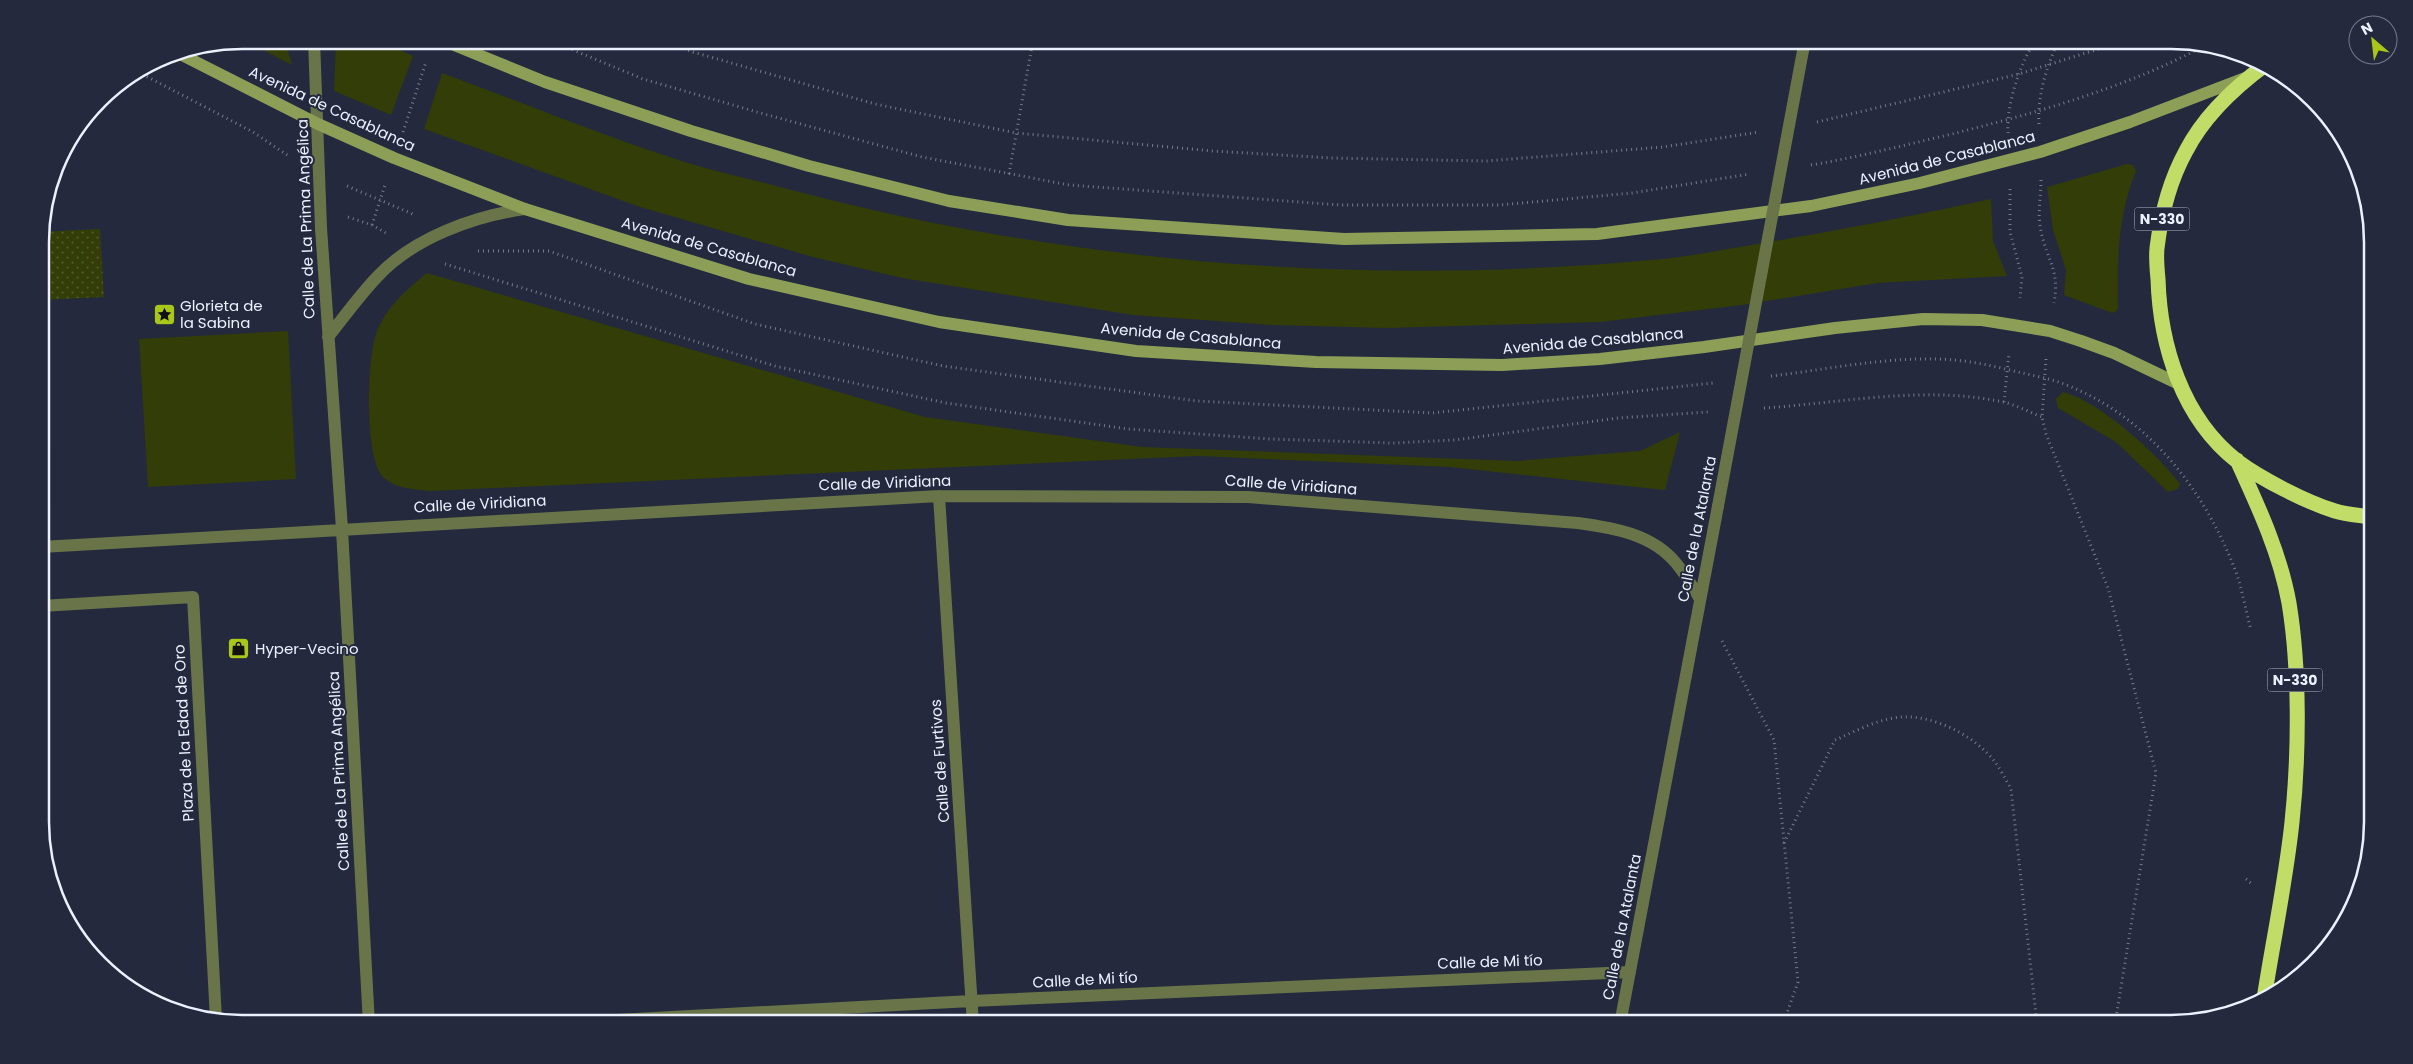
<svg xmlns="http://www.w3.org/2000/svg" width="2413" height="1064" viewBox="0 0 2413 1064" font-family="Poppins,sans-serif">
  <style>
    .grass { fill: #323d07 }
    .park { fill: url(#park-dots) }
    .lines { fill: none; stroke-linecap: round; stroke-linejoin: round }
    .path { stroke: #767b8d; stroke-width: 3; stroke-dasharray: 1 4; stroke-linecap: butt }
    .street { stroke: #697549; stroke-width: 12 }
    .secondary { stroke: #8d9f57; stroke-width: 12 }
    .highway { stroke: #c2dc68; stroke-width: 15 }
    .street-bridge { stroke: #697549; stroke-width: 12 }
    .labels { text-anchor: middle; stroke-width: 4; stroke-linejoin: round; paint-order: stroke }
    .shield { fill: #24293e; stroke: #b1b5c5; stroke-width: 1 }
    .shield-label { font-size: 14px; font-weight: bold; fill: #edf1ff }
    .street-label { font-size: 15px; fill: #edf1ff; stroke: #24293e }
    .poi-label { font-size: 15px; fill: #edf1ff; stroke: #24293e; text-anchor: start }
    .rim { fill: none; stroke: #edf1ff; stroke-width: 2.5 }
  </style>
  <defs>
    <pattern id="park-dots" width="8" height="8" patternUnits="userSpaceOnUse" patternTransform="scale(1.25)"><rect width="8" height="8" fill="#323d07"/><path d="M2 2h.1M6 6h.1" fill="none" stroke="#505a2c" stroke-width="1.8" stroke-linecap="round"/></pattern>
  </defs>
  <rect width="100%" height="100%" fill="#24293e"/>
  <path class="grass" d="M243 40H285L292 65Z
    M336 40H377L413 56 391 115 334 91Z
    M442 73C524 103 605 137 688 163 714 171 740 177 765 183 1056 263 1362 288 1662 259 1694 256 1725 249 1757 244 1835 231 1913 216 1991 199L1993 241 2007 276 1877 283 1742 305 1600 322 1386 328 1272 325 1133 315 902 278 809 256 637 206 424 129Z
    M2127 164 2133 165 2136 171C2118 214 2117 260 2118 307L2117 311 2112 313 2064 295 2066 270 2053 230 2047 187Z
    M427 273 925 417 1142 447 1516 461 1640 451 1680 432 1665 490 1450 467 1197 456 430 491C413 489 396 489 383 477 364 459 367 358 376 334 385 308 406 290 427 273Z
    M288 331 296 479 148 487 139 339Z
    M2063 392C2099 401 2158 454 2180 484L2178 489 2168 492 2116 442 2058 408 2056 399Z"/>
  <path class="park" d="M100 229 104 297 41 300 40 232Z"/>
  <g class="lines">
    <path class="path" d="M549 40 643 79 764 114 922 157 1069 185 1340 205H1500L1632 193 1750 174
      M660 40 693 52 875 104 1016 133 1213 151 1331 158 1486 161 1663 147 1759 132
      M138 72 253 132 290 157
      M1817 122 2019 74 2127 40
      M2039 124C2037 96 2047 65 2059 40
      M403 132 426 62
      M2008 133C2006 106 2020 62 2036 40
      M1811 165C1859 157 1905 145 1952 134 2039 112 2125 88 2204 46
      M1009 174 1033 40
      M2041 180C2041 197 2037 215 2041 231 2047 261 2060 269 2054 303
      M347 186 415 215
      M2010 189V232L2022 277 2020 298
      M348 217 372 225 386 233
      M372 225 385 185
      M478 251H549L755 324 943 366 1197 401 1432 413 1713 383
      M445 264 775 366 946 403 1128 429 1270 439 1392 443 1455 440 1618 418 1708 412
      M2046 359 2042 417 2046 434 2108 588 2156 773 2115 1024
      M1771 376C1824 370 1879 358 1933 359 1962 359 1990 365 2018 372 2035 376 2053 379 2069 386 2151 419 2207 494 2237 575 2243 593 2246 612 2251 630
      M2004 402 2009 353
      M1764 408C1842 403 1924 385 2003 402 2016 405 2029 412 2042 417
      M1722 641 1774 740 1798 982 1783 1024
      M1784 843 1835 740C1856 731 1878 719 1901 717 1935 715 1975 736 1995 762 2001 770 2006 780 2011 789L2037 1024
      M2246 879 2253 885"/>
    <path class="street" d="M314 40 321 228 342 529 369 1024
      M328 337C344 317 359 296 377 277 413 238 474 216 525 209
      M939 496 973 1024
      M41 547 939 496 1248 497 1578 523C1614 528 1652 534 1676 563 1685 574 1693 587 1700 599
      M41 606 193 597 216 1019
      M543 1024 971 1001 1630 972
      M1620 1024 1718 506"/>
    <path class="secondary" d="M442 40 545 82 691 131 809 166 949 201 1068 220 1344 239 1597 234 1811 206 1920 183 2040 152 2130 122 2245 78
      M178 53 318 124 394 158 525 209 749 279 939 322 1136 351 1316 362 1502 365 1600 359 1704 347 1835 328 1923 319 1982 320 2050 331 2081 341 2114 353 2179 384"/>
    <path class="highway" d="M2265 65C2234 88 2204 116 2186 151 2170 180 2161 215 2157 248 2156 258 2157 269 2158 279 2160 345 2182 418 2237 461 2261 479 2306 502 2335 511 2347 515 2360 515 2372 517
      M2237 460C2258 506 2280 553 2289 603 2300 670 2299 755 2292 822 2286 880 2273 941 2264 999"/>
    <path class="street-bridge" d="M1718 506 1805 40"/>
  </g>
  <defs>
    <symbol id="sight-square" viewBox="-11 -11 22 22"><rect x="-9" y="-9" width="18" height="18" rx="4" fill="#a9c71b" stroke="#24293e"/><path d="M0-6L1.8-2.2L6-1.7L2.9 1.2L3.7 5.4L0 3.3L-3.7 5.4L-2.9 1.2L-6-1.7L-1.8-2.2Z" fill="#111"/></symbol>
    <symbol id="shop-square" viewBox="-11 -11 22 22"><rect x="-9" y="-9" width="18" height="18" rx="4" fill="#a9c71b" stroke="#24293e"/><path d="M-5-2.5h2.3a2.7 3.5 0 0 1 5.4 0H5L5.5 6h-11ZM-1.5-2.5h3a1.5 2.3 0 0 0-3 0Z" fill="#111"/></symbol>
  </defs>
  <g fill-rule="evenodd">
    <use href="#sight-square" x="152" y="302" width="25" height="25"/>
    <use href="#shop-square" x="226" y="636" width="25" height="25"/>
  </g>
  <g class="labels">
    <g class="shield">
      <rect x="2134.5" y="207.5" width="55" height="23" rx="4"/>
      <rect x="2267.5" y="668.5" width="55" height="23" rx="4"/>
    </g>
    <g class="shield-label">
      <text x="2162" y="224">N-330</text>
      <text x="2295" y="685">N-330</text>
    </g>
    <g class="street-label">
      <text transform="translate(332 109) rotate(25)" y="5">Avenida de Casablanca</text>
      <text transform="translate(1947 158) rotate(-14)" y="5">Avenida de Casablanca</text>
      <text transform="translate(306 219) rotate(-92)" y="5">Calle de La Prima Angélica</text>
      <text transform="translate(709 247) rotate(16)" y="5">Avenida de Casablanca</text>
      <text transform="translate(1191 336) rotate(5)" y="5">Avenida de Casablanca</text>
      <text transform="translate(1593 341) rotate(-5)" y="5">Avenida de Casablanca</text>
      <text transform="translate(885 483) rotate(-2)" y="5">Calle de Viridiana</text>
      <text transform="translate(1291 485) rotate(4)" y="5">Calle de Viridiana</text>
      <text transform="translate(480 504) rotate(-3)" y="5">Calle de Viridiana</text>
      <text transform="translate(1697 529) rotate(-79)" y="5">Calle de la Atalanta</text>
      <text transform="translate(184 733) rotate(-93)" y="5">Plaza de la Edad de Oro</text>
      <text transform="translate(940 761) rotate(-94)" y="5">Calle de Furtivos</text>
      <text transform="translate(339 771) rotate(-93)" y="5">Calle de La Prima Angélica</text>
      <text transform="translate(1622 927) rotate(-79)" y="5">Calle de la Atalanta</text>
      <text transform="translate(1490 962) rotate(-2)" y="5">Calle de Mi tío</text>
      <text transform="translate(1085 980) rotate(-3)" y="5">Calle de Mi tío</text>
    </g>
    <g class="poi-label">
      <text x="180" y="311">Glorieta de<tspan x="180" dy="17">la Sabina</tspan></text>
      <text x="255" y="654">Hyper-Vecino</text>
    </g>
  </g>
  <path d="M0 0H2413V1064H0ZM242 49H2171A193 193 0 0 1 2364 242V822A193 193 0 0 1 2171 1015H242A193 193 0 0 1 49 822V242A193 193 0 0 1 242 49Z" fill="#24293e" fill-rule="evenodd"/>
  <path class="rim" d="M242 49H2171A193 193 0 0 1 2364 242V822A193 193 0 0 1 2171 1015H242A193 193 0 0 1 49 822V242A193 193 0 0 1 242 49Z"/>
  <g transform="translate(2373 40) rotate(332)"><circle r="24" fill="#24293e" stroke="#74798b"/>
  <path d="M0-4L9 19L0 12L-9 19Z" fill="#a9c71b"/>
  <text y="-8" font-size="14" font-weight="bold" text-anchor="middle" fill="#edf1ff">N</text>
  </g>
</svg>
